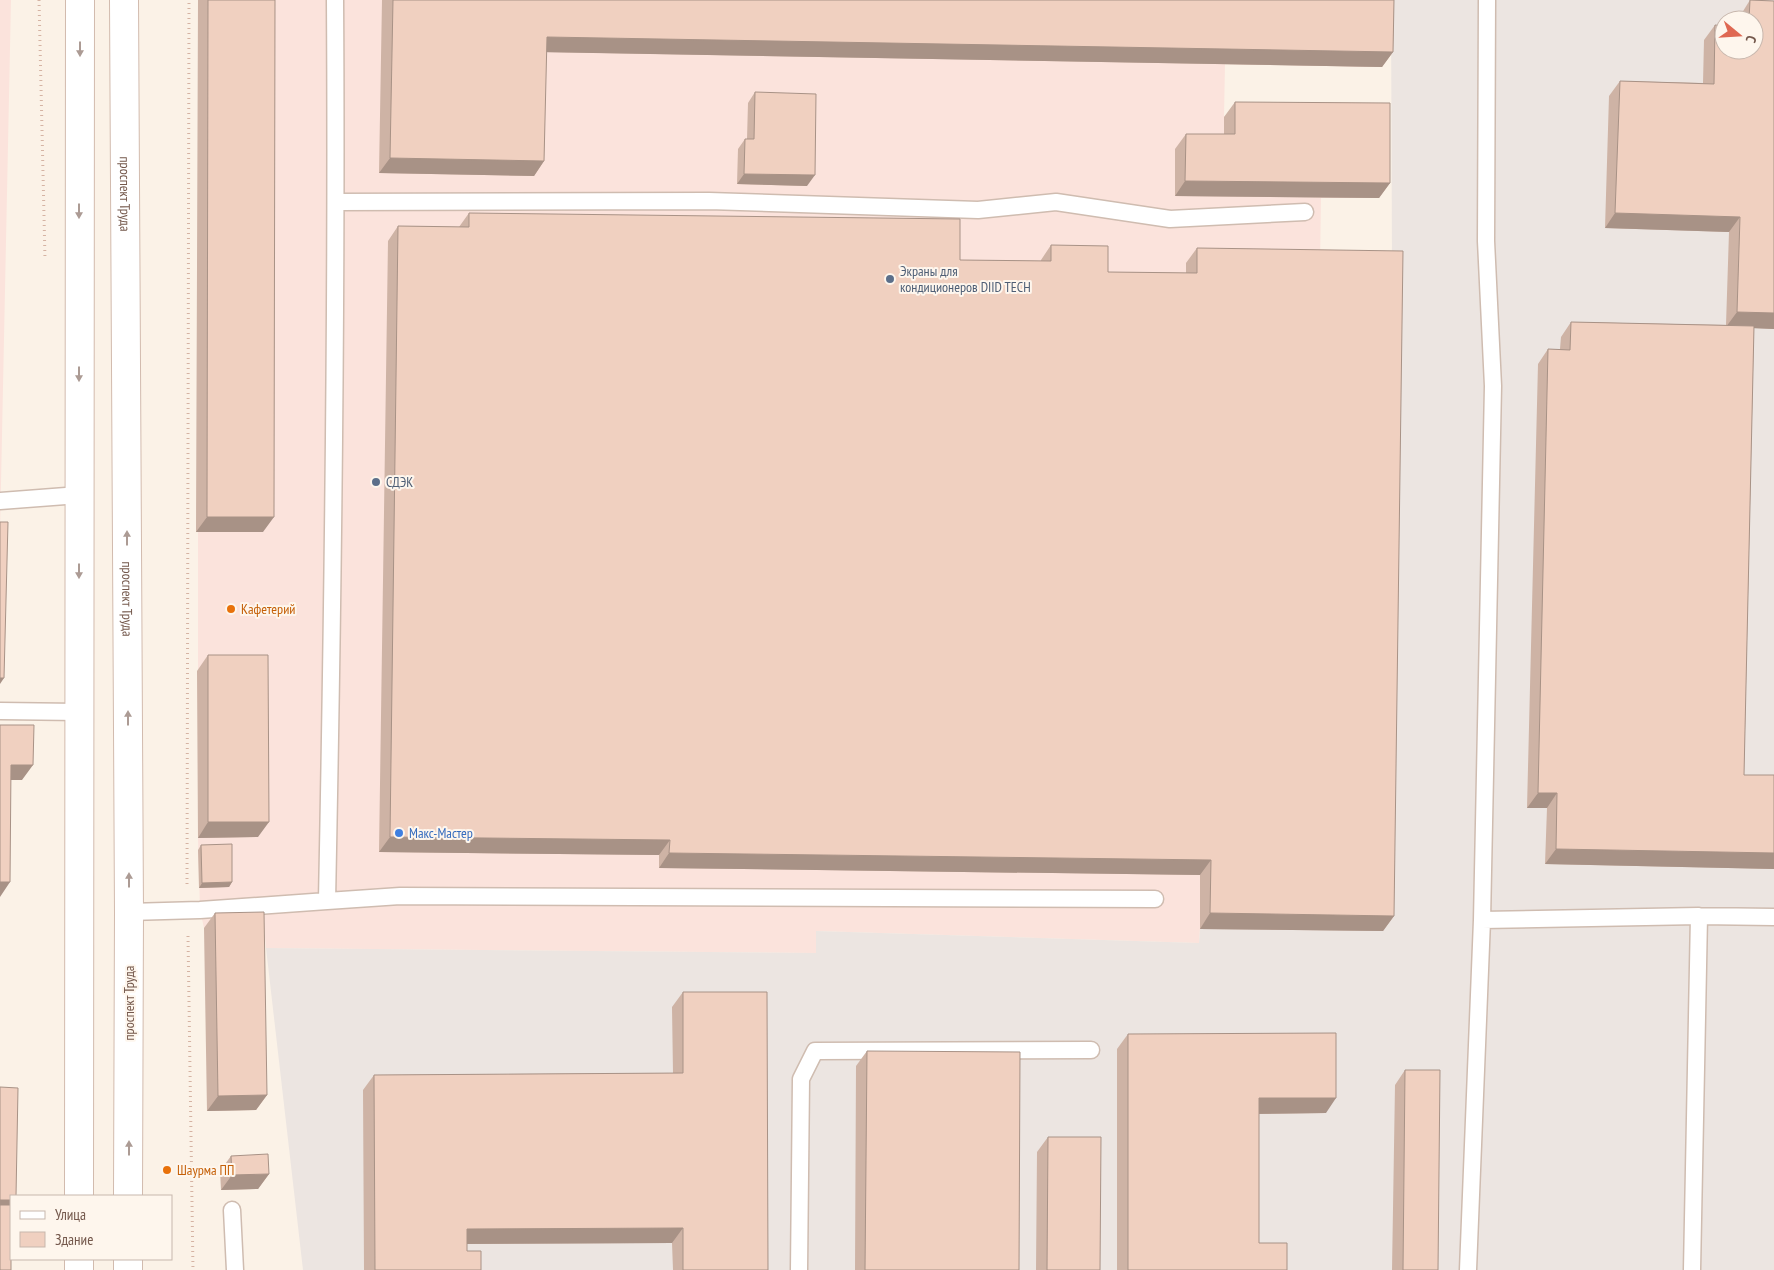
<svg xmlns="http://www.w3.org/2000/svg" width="1774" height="1270" viewBox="0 0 1774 1270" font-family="'PT Sans Narrow',sans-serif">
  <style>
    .commercial { fill: #fbe3dc }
    .industrial { fill: #ece5e1; fill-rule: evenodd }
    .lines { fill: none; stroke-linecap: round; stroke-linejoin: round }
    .lane-casing { stroke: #cfbcb0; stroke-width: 19 }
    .secondary-casing { stroke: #d2bbae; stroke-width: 30 }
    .path { stroke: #d5b3a3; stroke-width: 3; stroke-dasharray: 1 4; stroke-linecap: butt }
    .lane { stroke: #fff; stroke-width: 16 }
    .secondary { stroke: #fff; stroke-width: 28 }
    .wall { fill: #ceb3a5 }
    .shaded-wall { fill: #a89286 }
    .building { fill: #f0d0c0; stroke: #a89286 }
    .oneway { fill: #ac9b94 }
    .service-dot { fill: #5c6f8a; stroke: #fef6ed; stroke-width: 2 }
    .food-dot { fill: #e8710a; stroke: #fef6ed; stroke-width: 2 }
    .shop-dot { fill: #3f7fe0; stroke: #fef6ed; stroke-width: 2 }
    .labels { text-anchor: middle; stroke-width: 4; stroke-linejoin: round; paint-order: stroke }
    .street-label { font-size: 14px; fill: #74584c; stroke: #fef6ed }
    .service-label { font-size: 14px; fill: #4e5e75; stroke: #fef6ed; text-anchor: start }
    .food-label { font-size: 14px; fill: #c56008; stroke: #fef6ed; text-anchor: start }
    .shop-label { font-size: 14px; fill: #366cbe; stroke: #fef6ed; text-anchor: start }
  </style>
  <rect width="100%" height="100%" fill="#fbf2e7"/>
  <path class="commercial" d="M0 0H11L0 532Z
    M198 0H1383L1382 67 1225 64 1224 116 1379 198H1321L1320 266 1383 931 1200 929 1199 943 816 931 817 953 266 948 264 927 204 928 200 910 198 838Z"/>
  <path class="industrial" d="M1391 0H1774V1270H303L266 948 816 953V931L1199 943 1200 929 1392 266ZM1724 20H1754V50H1724Z"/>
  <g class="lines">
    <defs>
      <path id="lane" d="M336 202 709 201 978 210 1056 202 1170 219 1305 212
        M0 501 79 495
        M0 711 79 712
        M327 901 400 896 1155 899
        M129 912 200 910 327 901C333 600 337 300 335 0
        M1482 920 1699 916 1774 917
        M232 1210 235 1270
        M799 1270 801 1079 815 1051 1091 1050
        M1468 1270 1482 920 1493 386 1486 241 1487 0
        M1692 1270 1699 916"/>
      <g id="secondary">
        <path id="s1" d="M124 0 129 912 128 1196"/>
        <path d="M79 1196 80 0"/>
        <path d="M79 1270V1259"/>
        <path d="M128 1270V1259"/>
      </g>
    </defs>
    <use href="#lane" class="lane-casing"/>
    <use href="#secondary" class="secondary-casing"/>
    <path class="path" d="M39 0 45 259
      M187 884 189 0
      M188 936 193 1270"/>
    <use href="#lane" class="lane"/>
    <use href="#secondary" class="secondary"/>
  </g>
  <path class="wall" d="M198 0H275L263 532H196Z
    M382 0H1394L1393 52 1382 67 546 52 544 161 534 176 379 173Z
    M1750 0 1774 1V329L1754 328 1744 775H1774V869L1545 864 1547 808H1527L1538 364 1548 349H1560L1561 337 1571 322 1726 325 1729 232 1605 228 1609 96 1620 81 1703 83 1704 40 1715 25 1724 26V50H1754V20H1739L1740 16Z
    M755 92 807 186 737 184 738 149 745 139H747L748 103Z
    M1235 102 1390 183 1379 198 1175 196V149L1186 134H1224V117Z
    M469 213 960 260 1041 261V260L1051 245 1108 272 1186 273V263L1197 248 1394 916 1383 931 1200 929V875L659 868V855L379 852 388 241 398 226 459 227Z
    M208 655 258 837 198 838 197 671Z
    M201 845 232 882 229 887 199 888 198 850Z
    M215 913 267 1095 256 1110 207 1111 204 928Z
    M683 992 768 1270H673L672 1243 467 1244V1251L481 1270H364L363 1090 374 1075 673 1073 672 1007Z
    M1128 1034 1326 1113 1259 1114V1243L1287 1270H1117V1049Z
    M867 1051 1019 1270H855L856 1066Z
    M1405 1070 1438 1270H1392L1395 1085Z
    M1048 1137 1100 1270H1036L1037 1152Z
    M231 1156 269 1174 258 1189 221 1190 220 1171Z"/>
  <path class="shaded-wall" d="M547 37 1393 52 1382 67 536 52Z
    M390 158 544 161 534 176 379 173Z
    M744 174 815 175 807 186 737 184Z
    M1185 181 1390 183 1379 198 1175 196Z
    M1615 213 1740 217 1729 232 1605 228Z
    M1737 312 1774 313V329L1726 327Z
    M207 517H274L263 532H196Z
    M0 678H4L0 684Z
    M11 765H33L22 780H0Z
    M1538 793H1557L1547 808H1527Z
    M208 822H269L258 837 198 838Z
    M390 837 670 840 659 855 379 852Z
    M1556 849 1774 853V869L1545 864Z
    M669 853 1211 860 1200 875 659 868Z
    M0 882H10L0 897Z
    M232 882 229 887 199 888 202 883Z
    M1210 913 1394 916 1383 931 1200 929Z
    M267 1095 256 1110 207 1111 218 1096Z
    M1259 1098H1336L1326 1113 1248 1114Z
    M269 1174 258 1189 221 1190 232 1175Z
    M0 1200H11V1206L0 1210Z
    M683 1228 672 1243 457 1244 467 1229Z"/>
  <path class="building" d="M208 0H275L274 517H207Z
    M393 0H1394L1393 52 547 37 544 161 390 158Z
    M1750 0 1774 1V313L1737 312 1740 217 1615 213 1620 81 1714 84 1715 25 1724 26V50H1754V20H1749Z
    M755 92 816 94 815 175 744 174 745 139H754Z
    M1235 102 1390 103V183L1185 181 1186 134H1235Z
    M469 213 960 219V260L1051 261V245L1108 246V272L1197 273V248L1403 251 1394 916 1210 913 1211 860 669 853 670 840 390 837 398 226 469 227Z
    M1571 322 1754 326 1744 775H1774V853L1556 849 1557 793H1538L1548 349 1570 350Z
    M0 522H8L4 678H0Z
    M208 655H268L269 822H208Z
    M0 725H34L33 765H11L10 882H0Z
    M232 844V882L202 883 201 845Z
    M264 912 267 1095 218 1096 215 913Z
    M683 992H767L768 1270H683V1228L467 1229V1251H481V1270H375L374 1075 683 1073Z
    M1336 1033V1098H1259V1243H1287V1270H1128V1034Z
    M867 1051 1020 1052 1019 1270H865Z
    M1405 1070H1440L1438 1270H1403Z
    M0 1087 18 1088 16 1196H11V1200H0Z
    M1048 1137H1101L1100 1270H1047Z
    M268 1154 269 1174 232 1175 231 1156Z
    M0 1205H11V1270H0Z"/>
  <defs><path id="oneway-solid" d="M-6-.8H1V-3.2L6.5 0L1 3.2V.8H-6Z" transform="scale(1.25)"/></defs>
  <g class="oneway">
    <use href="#oneway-solid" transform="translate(80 49) rotate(90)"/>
    <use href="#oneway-solid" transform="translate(79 211) rotate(90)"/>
    <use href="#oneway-solid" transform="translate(79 374) rotate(90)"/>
    <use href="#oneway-solid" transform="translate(127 538) rotate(-90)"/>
    <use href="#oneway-solid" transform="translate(79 571) rotate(90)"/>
    <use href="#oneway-solid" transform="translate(128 718) rotate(-90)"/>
    <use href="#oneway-solid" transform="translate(129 880) rotate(-90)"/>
    <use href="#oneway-solid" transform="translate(129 1148) rotate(-90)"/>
  </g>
  <g class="service-dot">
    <circle cx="890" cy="279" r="5"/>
    <circle cx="376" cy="482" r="5"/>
  </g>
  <g class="food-dot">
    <circle cx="231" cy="609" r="5"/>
    <circle cx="167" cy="1170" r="5"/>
  </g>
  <circle class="shop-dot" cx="399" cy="833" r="5"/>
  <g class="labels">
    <g class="street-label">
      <text dy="5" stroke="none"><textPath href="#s1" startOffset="194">проспект Труда</textPath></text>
      <text dy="5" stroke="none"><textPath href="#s1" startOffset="599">проспект Труда</textPath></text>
      <text transform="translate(129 1003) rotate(-90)" y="5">проспект Труда</text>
    </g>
    <g class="service-label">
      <text x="900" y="276">Экраны для<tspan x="900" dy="16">кондиционеров DIID TECH</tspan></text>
      <text x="386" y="487">СДЭК</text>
    </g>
    <g class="food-label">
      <text x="241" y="614">Кафетерий</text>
      <text x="177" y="1175">Шаурма ПП</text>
    </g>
    <g class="shop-label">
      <text x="409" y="838">Макс-Мастер</text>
    </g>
  </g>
  <rect x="10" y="1195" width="162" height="65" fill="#fef6ed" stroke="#c7b7ad"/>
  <rect x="20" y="1211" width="25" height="8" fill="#ffffff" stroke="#c7b7ad"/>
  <text x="55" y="1220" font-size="15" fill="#74584c">Улица</text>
  <rect x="20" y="1232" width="25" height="15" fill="#f0d0c0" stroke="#c7b7ad"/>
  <text x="55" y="1245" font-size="15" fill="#74584c">Здание</text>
  <g transform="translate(1739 35) rotate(108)"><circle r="24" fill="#fef6ed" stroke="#c7b7ad"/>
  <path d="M0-4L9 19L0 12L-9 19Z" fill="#df6852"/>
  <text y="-8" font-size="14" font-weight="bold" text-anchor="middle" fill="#74584c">С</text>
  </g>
</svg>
